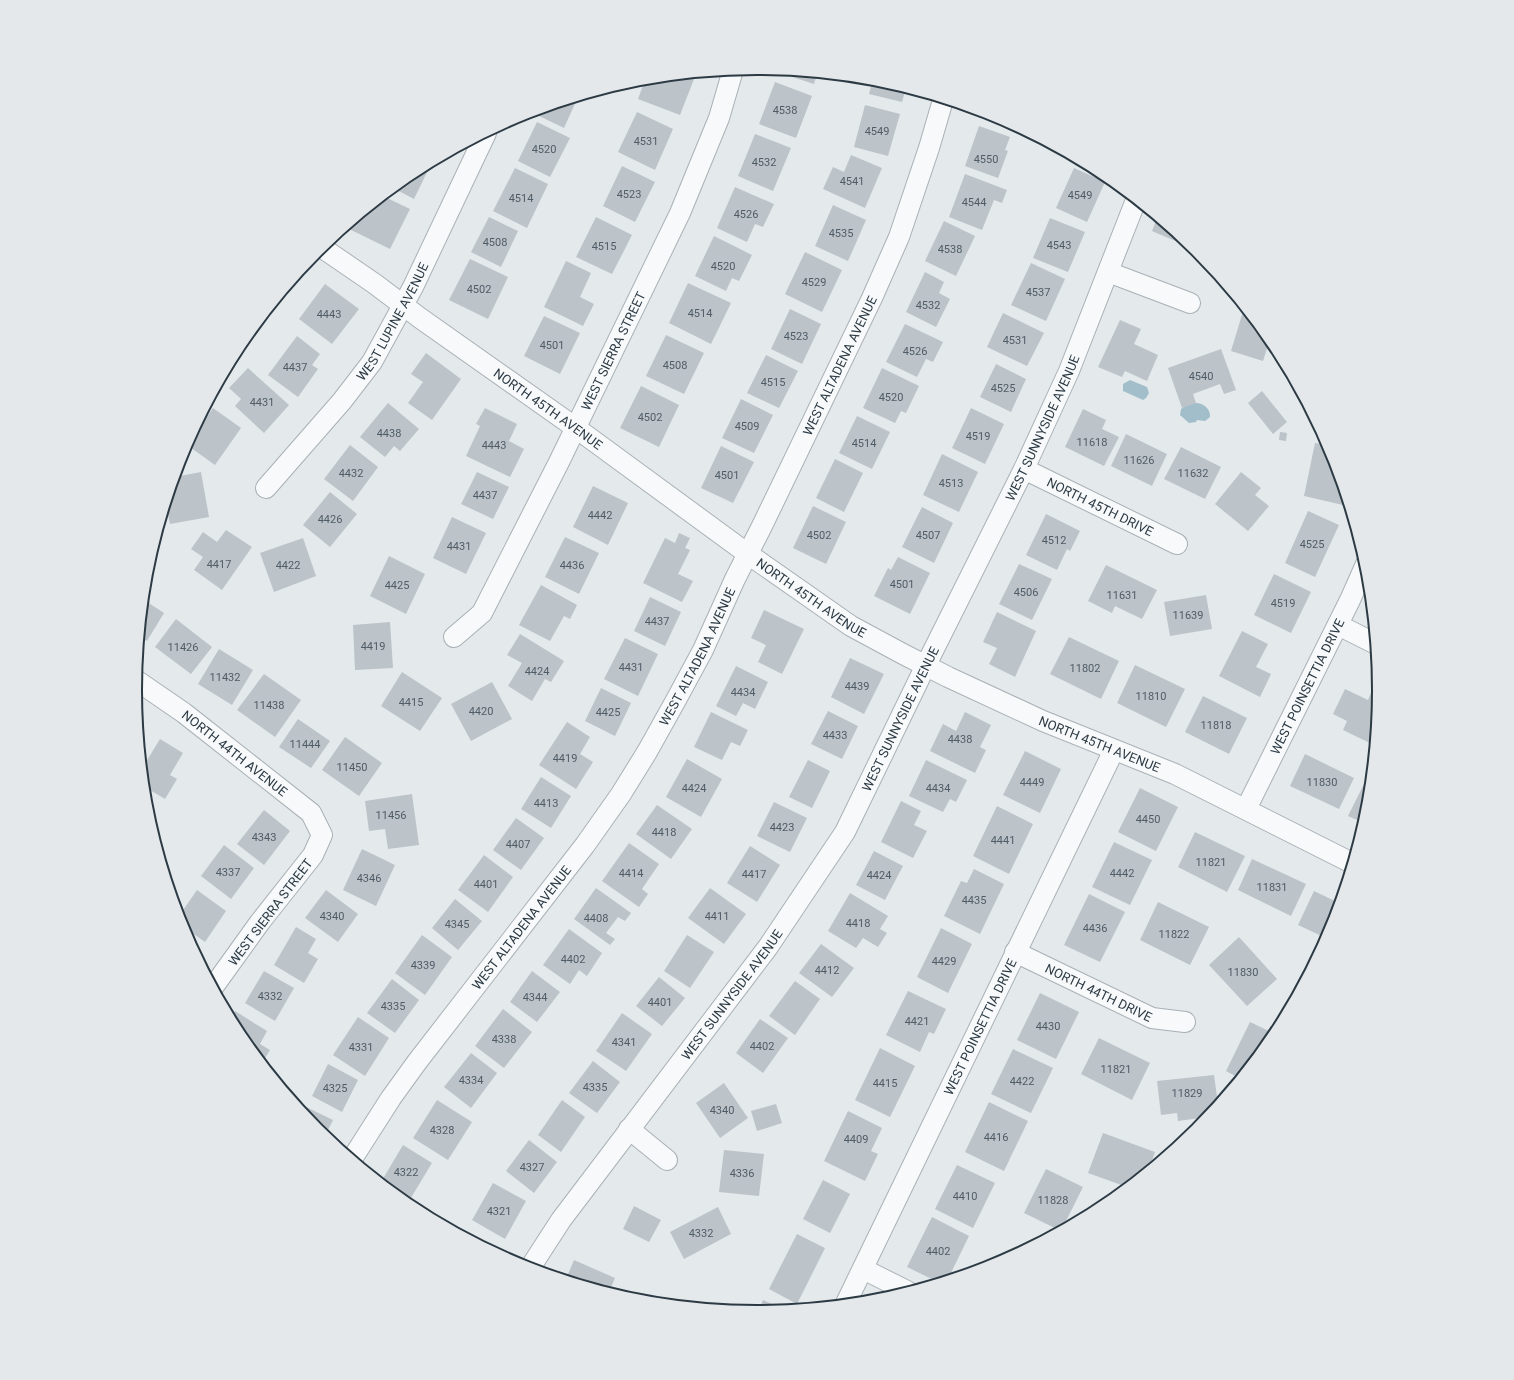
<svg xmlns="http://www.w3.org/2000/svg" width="1514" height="1380" viewBox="0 0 1514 1380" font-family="Roboto,sans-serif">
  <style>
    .water { fill: #a1beca }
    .building { fill: #bcc3c9 }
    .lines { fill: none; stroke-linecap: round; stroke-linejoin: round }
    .street-casing { stroke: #a9b1b6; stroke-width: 22 }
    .street { stroke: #f7f9fa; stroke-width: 20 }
    .labels { text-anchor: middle; stroke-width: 3; stroke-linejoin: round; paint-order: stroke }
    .number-label { font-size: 11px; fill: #505c65 }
    .street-label { font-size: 13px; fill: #2c3a44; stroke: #f4f7f9 }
    .rim { fill: none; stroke: #2c3a44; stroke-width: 2 }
  </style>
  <rect width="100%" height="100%" fill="#e4e9ec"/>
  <path class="water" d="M1130 380 1147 387 1149 393 1146 398 1143 400 1123 391V384Z
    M1196 403C1203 403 1211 409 1210 417L1205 421 1197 420 1196 422 1189 423 1180 415 1181 409 1189 404Z"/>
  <path class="building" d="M775 70 817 74 814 84 774 71Z
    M696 74 680 115 638 99 645 80 653 82 654 78Z
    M873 79 906 88 902 102 869 94Z
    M775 82 812 96 796 138 759 124Z
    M578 97 564 128 533 113 534 111Z
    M865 105 900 114 888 156 854 147Z
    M980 111 995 115 1015 127 979 115Z
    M637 112 673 129 655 170 618 152Z
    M537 122 570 138 550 177 518 161Z
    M979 126 1010 137 1005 150 1008 151 998 178 965 166Z
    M755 134 791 148 773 191 738 176Z
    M851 155 882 168 865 208 823 189 833 167 844 172Z
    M430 163 431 164 414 199 393 188 412 173Z
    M622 166 655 182 635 222 603 206Z
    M515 168 548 184 527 228 493 211Z
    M1074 168 1105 182 1087 222 1056 208Z
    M965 174 1007 190 1002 203 994 200 982 230 949 217Z
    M735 187 774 204 763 227 755 224 747 242 717 228Z
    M383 196 410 209 390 249 347 228 349 224 358 217 363 219 369 208Z
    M833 205 866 220 848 261 815 246Z
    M489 217 518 231 501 267 471 252Z
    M596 217 632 235 612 274 576 257Z
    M1050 218 1085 232 1068 272 1033 258Z
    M1157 218 1197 250H1196L1152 231Z
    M944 221 975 236 956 276 925 261Z
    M714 236 752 255 739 281 732 278 726 291 695 276Z
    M805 252 842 270 822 312 785 294Z
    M470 259 508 277 488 319 449 300Z
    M566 261 591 273 580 297 594 304 583 326 544 307Z
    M1031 263 1065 279 1046 321 1011 305Z
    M925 272 944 282 939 293 950 299 936 327 906 312Z
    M688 283 731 303 711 344 669 323Z
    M325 284 359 309 332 344 299 319Z
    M1244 308 1270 339 1263 361 1231 351Z
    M790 309 821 324 802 364 771 349Z
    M1003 313 1044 333 1027 366 987 347Z
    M544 316 580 333 560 374 524 356Z
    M1120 320 1141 329 1134 344 1158 355 1147 381 1125 371 1122 377 1098 367Z
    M905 324 943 342 933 362 926 359 917 377 886 362Z
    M666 335 704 353 684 394 646 376Z
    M297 336 320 354 312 365 318 369 298 397 268 375Z
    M1221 349 1236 390 1224 394 1220 384 1193 394 1196 403 1182 408 1168 368Z
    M426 353 461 379 432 420 408 403 423 382 411 374Z
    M766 355 798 371 779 408 747 393Z
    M996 364 1026 379 1011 412 980 397Z
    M248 368 289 405 264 433 235 406 241 399 229 388Z
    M882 368 919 386 906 413 901 411 895 423 863 408Z
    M641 386 679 405 659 447 620 428Z
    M1262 391 1287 422 1273 434 1248 403Z
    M741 399 773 415 754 453 722 438Z
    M388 403 419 429 400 451 394 446 385 457 360 437Z
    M213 408 241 428 215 465 187 445Z
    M485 408 517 424 509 441 524 449 510 477 466 456 480 426 476 424Z
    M971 408 1004 424 985 464 952 448Z
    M1083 409 1106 420 1102 429 1119 437 1104 466 1065 447Z
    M857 416 890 432 872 469 839 453Z
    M1280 432 1287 433 1286 441 1279 440Z
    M1126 434 1167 454 1152 486 1111 466Z
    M1315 443 1328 445 1332 452 1345 496 1343 505 1304 496Z
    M350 445 378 467 353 501 324 479Z
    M721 446 754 462 733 503 701 488Z
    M1181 447 1221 467 1205 499 1164 479Z
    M942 454 978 472 959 512 923 495Z
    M835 459 863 473 844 512 816 498Z
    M201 472 209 517 170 524 166 505 175 477Z
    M477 472 509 487 493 519 461 504Z
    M1241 472 1261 488 1255 495 1269 506 1248 531 1215 504Z
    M593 486 628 503 608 545 573 527Z
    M330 492 357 514 330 547 303 525Z
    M813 506 846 522 826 564 793 548Z
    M922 507 953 523 934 563 902 547Z
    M1308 511 1339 525 1315 577 1285 563Z
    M1046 514 1080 531 1070 551 1067 549 1057 570 1026 555Z
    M452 517 486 533 466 574 433 558Z
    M226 530 252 547 222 590 194 570 203 557 191 549 203 532 217 542Z
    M679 533 690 538 685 548 690 550 678 574 693 581 682 602 643 583 665 538 675 543Z
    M565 537 599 553 579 594 545 577Z
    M303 538 316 576 274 592 260 553Z
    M389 556 425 574 406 614 370 596Z
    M898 557 930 573 910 614 874 596 888 568 891 570Z
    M1019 564 1052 579 1032 620 999 604Z
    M1106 565 1157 590 1142 619 1115 606 1112 613 1088 601Z
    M1274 574 1311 592 1291 633 1254 615Z
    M541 585 577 605 570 619 564 616 550 641 519 625Z
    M1206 595 1212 629 1170 636 1164 602Z
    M650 597 681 612 665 646 634 631Z
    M144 600 164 613 147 641 140 637Z
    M764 610 804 629 782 674 758 662 766 645 751 638Z
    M997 612 1036 631 1015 677 989 664 997 648 983 642Z
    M176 619 212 647 191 674 155 647Z
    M390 622 393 668 355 670 353 625Z
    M1242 631 1268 644 1256 667 1271 674 1260 697 1219 676Z
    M520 634 564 661 551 682 545 679 532 701 508 686 522 663 507 655Z
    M1069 637 1119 661 1101 699 1050 674Z
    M625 638 658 654 638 696 604 679Z
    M219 649 253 670 232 705 198 684Z
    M850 658 884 674 864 714 831 697Z
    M1135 665 1185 689 1166 727 1117 703Z
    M736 666 768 682 755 709 743 703 736 716 716 706Z
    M402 672 442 698 420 731 381 706Z
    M264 674 301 700 275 737 237 710Z
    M492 682 512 719 471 741 451 704Z
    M1374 686 1379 688V690L1374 745 1343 730 1347 721 1333 714 1345 689 1368 700Z
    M601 688 631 703 615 736 585 721Z
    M1203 696 1247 718 1229 754 1185 732Z
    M828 711 858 726 842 759 811 744Z
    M711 712 748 730 740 746 731 742 722 760 694 747Z
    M965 712 991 725 980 747 986 750 975 773 930 751 943 724 956 731Z
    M298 719 330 741 311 768 279 747Z
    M567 722 590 737 580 754 593 762 576 789 539 765Z
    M345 737 382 763 359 796 322 770Z
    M160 739 183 753 170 775 177 779 165 799 145 787 142 759 146 762Z
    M1025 751 1061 769 1040 813 1003 795Z
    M1305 754 1354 778 1339 809 1290 786Z
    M687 759 722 779 701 817 666 797Z
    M808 760 830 771 812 808 789 797Z
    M926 760 967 780 956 802 950 799 943 812 909 796Z
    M541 777 571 796 551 828 521 809Z
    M1367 778 1370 780 1367 812 1364 823 1348 816Z
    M1140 788 1178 807 1156 851 1118 832Z
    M412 794 419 845 388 849 385 829 369 831 365 801Z
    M901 801 921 811 914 825 927 831 913 858 881 842Z
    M774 802 807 818 790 852 757 836Z
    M657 805 692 829 671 859 636 834Z
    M997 806 1033 824 1009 874 973 856Z
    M264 810 290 831 264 865 237 844Z
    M516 818 544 838 521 870 493 850Z
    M1195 832 1245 856 1227 892 1178 867Z
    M1114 842 1152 860 1130 905 1092 887Z
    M629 843 659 864 642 889 648 894 639 907 602 881Z
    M224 845 254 868 231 899 201 876Z
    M750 846 780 865 757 902 727 883Z
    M362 849 395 865 376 906 343 890Z
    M874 851 903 866 885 900 856 885Z
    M484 855 513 877 488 912 458 890Z
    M1252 859 1306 884 1291 916 1238 890Z
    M974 869 1004 884 980 934 944 916 961 881 967 883Z
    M596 888 631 913 625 921 618 917 606 933 615 939 610 945 574 919Z
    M710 888 746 914 724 944 688 918Z
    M197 890 226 911 205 942 181 925 179 916Z
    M326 890 358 914 338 942 305 918Z
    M1314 891 1339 903 1332 928 1326 938 1298 925Z
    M850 893 888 916 880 929 887 933 878 947 863 938 856 948 828 931Z
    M1089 894 1125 912 1100 962 1064 945Z
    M455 899 482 921 458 950 432 928Z
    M1158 902 1209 927 1190 965 1140 940Z
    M296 927 316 939 308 953 318 959 304 983 274 965Z
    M941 928 972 944 948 993 917 977Z
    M569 929 602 953 587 976 579 970 570 984 543 965Z
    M422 935 452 957 425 995 395 973Z
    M687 935 714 952 690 988 664 971Z
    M1239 937 1277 979 1247 1006 1209 965Z
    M821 944 854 968 832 997 799 973Z
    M264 971 294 988 275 1021 245 1003Z
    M532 971 560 992 537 1022 510 1002Z
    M659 977 685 998 662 1026 636 1006Z
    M392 979 419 1000 395 1033 367 1013Z
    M795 981 820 999 795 1035 769 1016Z
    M908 991 946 1009 934 1034 929 1032 920 1052 886 1035Z
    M1040 993 1079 1012 1056 1059 1017 1040Z
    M503 1009 532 1032 504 1068 475 1046Z
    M235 1011 267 1031 260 1044 270 1050 262 1063 240 1035 231 1019Z
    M622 1013 652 1034 626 1071 596 1051Z
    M358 1017 389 1038 365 1076 333 1055Z
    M760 1019 788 1038 763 1073 736 1053Z
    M1250 1022 1275 1034 1239 1078 1226 1071Z
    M1099 1038 1150 1063 1132 1100 1081 1074Z
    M880 1048 915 1066 890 1117 855 1100Z
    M1013 1049 1053 1068 1031 1113 991 1094Z
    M471 1053 497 1073 471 1108 444 1087Z
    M593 1061 620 1082 597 1113 569 1093Z
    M328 1064 358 1080 342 1112 312 1096Z
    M1214 1075 1218 1104 1207 1117 1178 1121 1177 1113 1161 1115 1157 1081Z
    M724 1083 748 1118 720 1138 696 1103Z
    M437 1100 472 1122 448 1160 413 1138Z
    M562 1100 585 1117 561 1152 538 1135Z
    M989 1102 1028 1121 1004 1171 965 1152Z
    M300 1104 333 1120 325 1136 317 1130 298 1107Z
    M776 1104 782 1123 757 1131 751 1111Z
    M848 1111 882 1128 871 1151 878 1154 865 1181 824 1161Z
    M1103 1133 1155 1152 1149 1169 1127 1187 1088 1173Z
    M529 1140 557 1162 534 1193 506 1171Z
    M403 1145 432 1163 409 1201 390 1189 381 1182Z
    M724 1150 764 1154 759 1196 719 1192Z
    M957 1165 995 1183 973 1228 935 1209Z
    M1046 1169 1083 1187 1062 1229 1059 1230 1024 1213Z
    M823 1180 850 1194 830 1233 803 1219Z
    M493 1183 526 1201 505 1239 472 1220Z
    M634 1206 661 1220 649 1242 623 1229Z
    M718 1207 731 1234 684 1259 670 1232Z
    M932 1217 969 1236 948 1279 938 1282 907 1267Z
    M460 1230 496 1248 494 1252 459 1232Z
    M797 1234 825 1248 797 1304 769 1289Z
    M574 1260 615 1278 609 1292 566 1279Z
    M763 1300 783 1309 758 1312Z"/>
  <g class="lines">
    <defs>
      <g id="street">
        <path id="s1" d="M321 247 375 284 420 318 576 428 748 554 851 626 903 654 948 677 1043 721 1175 774 1352 863"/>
        <path d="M1108 272 1190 303"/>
        <path id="s2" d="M1024 469 1177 544"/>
        <path id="s3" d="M266 488 342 401 372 362 413 287 486 133"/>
        <path d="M1338 625 1374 643"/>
        <path id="s4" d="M454 637 482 613 559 462 680 213 719 118 733 70"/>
        <path id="s5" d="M136 680 184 713 311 813 322 835 313 855 260 922 214 986"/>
        <path id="s6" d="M1246 809 1350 600 1366 564"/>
        <path id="s7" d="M1015 952 1152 1018 1185 1022"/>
        <path d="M629 1129 667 1160"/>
        <path id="s8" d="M352 1159 391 1098 417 1062 585 845 621 794 647 752 676 700 703 650 735 579 762 526 872 298 899 237 929 148 943 100"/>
        <path id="s9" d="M530 1268 561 1220 768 947 845 832 926 665 1024 469 1069 371 1136 200"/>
        <path d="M863 1269 907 1291"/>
        <path id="s10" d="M846 1303 1114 750"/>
      </g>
    </defs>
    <use href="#street" class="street-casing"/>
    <use href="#street" class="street"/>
  </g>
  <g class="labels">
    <g class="number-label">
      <text x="785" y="114">4538</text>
      <text x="877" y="135">4549</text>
      <text x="646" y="145">4531</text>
      <text x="544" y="153">4520</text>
      <text x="986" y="163">4550</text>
      <text x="764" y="166">4532</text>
      <text x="852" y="185">4541</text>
      <text x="629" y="198">4523</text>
      <text x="1080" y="199">4549</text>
      <text x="521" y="202">4514</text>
      <text x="974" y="206">4544</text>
      <text x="746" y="218">4526</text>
      <text x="841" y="237">4535</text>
      <text x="495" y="246">4508</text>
      <text x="1059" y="249">4543</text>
      <text x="604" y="250">4515</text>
      <text x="950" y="253">4538</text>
      <text x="723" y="270">4520</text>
      <text x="814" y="286">4529</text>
      <text x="479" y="293">4502</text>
      <text x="1038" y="296">4537</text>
      <text x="928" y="309">4532</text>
      <text x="700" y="317">4514</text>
      <text x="329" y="318">4443</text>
      <text x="796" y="340">4523</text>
      <text x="1015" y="344">4531</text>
      <text x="552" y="349">4501</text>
      <text x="915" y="355">4526</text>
      <text x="675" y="369">4508</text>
      <text x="295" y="371">4437</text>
      <text x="1201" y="380">4540</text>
      <text x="773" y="386">4515</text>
      <text x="1003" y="392">4525</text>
      <text x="891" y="401">4520</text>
      <text x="262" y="406">4431</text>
      <text x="650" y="421">4502</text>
      <text x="747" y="430">4509</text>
      <text x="389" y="437">4438</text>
      <text x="978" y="440">4519</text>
      <text x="1092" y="446">11618</text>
      <text x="864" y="447">4514</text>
      <text x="494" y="449">4443</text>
      <text x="1139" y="464">11626</text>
      <text x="351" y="477">4432</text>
      <text x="1193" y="477">11632</text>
      <text x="727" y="479">4501</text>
      <text x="951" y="487">4513</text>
      <text x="485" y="499">4437</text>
      <text x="600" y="519">4442</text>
      <text x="330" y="523">4426</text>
      <text x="819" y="539">4502</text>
      <text x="928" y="539">4507</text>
      <text x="1054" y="544">4512</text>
      <text x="1312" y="548">4525</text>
      <text x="459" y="550">4431</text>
      <text x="219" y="568">4417</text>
      <text x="288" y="569">4422</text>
      <text x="572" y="569">4436</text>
      <text x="902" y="588">4501</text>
      <text x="397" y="589">4425</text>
      <text x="1026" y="596">4506</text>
      <text x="1122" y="599">11631</text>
      <text x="1283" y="607">4519</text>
      <text x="1188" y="619">11639</text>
      <text x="657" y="625">4437</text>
      <text x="373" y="650">4419</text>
      <text x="183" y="651">11426</text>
      <text x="631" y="671">4431</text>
      <text x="1085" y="672">11802</text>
      <text x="537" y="675">4424</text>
      <text x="225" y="681">11432</text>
      <text x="857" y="690">4439</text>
      <text x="743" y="696">4434</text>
      <text x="1151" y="700">11810</text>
      <text x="411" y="706">4415</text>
      <text x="269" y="709">11438</text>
      <text x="481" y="715">4420</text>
      <text x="608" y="716">4425</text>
      <text x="1216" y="729">11818</text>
      <text x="835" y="739">4433</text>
      <text x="960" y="743">4438</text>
      <text x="305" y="748">11444</text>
      <text x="565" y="762">4419</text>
      <text x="352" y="771">11450</text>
      <text x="1032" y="786">4449</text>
      <text x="1322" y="786">11830</text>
      <text x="694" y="792">4424</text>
      <text x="938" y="792">4434</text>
      <text x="546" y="807">4413</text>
      <text x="391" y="819">11456</text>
      <text x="1148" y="823">4450</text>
      <text x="782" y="831">4423</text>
      <text x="664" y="836">4418</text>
      <text x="264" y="841">4343</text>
      <text x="1003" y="844">4441</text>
      <text x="518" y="848">4407</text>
      <text x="1211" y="866">11821</text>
      <text x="228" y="876">4337</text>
      <text x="631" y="877">4414</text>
      <text x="1122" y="877">4442</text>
      <text x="754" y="878">4417</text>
      <text x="879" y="879">4424</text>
      <text x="369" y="882">4346</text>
      <text x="486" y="888">4401</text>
      <text x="1272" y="891">11831</text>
      <text x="974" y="904">4435</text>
      <text x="332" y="920">4340</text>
      <text x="717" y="920">4411</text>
      <text x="596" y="922">4408</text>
      <text x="858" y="927">4418</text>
      <text x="457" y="928">4345</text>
      <text x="1095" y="932">4436</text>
      <text x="1174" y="938">11822</text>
      <text x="573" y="963">4402</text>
      <text x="944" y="965">4429</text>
      <text x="423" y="969">4339</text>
      <text x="827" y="974">4412</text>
      <text x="1243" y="976">11830</text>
      <text x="270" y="1000">4332</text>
      <text x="535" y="1001">4344</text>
      <text x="660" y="1006">4401</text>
      <text x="393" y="1010">4335</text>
      <text x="917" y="1025">4421</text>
      <text x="1048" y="1030">4430</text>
      <text x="504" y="1043">4338</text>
      <text x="624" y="1046">4341</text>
      <text x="762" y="1050">4402</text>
      <text x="361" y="1051">4331</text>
      <text x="1116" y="1073">11821</text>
      <text x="471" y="1084">4334</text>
      <text x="1022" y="1085">4422</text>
      <text x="885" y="1087">4415</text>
      <text x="595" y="1091">4335</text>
      <text x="335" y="1092">4325</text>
      <text x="1187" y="1097">11829</text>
      <text x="722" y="1114">4340</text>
      <text x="442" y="1134">4328</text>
      <text x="996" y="1141">4416</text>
      <text x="856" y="1143">4409</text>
      <text x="532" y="1171">4327</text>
      <text x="406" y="1176">4322</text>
      <text x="742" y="1177">4336</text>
      <text x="965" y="1200">4410</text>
      <text x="1053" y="1204">11828</text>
      <text x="499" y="1215">4321</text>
      <text x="701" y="1237">4332</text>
      <text x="938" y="1255">4402</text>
    </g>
    <g class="street-label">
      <text dy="5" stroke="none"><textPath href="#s3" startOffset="210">WEST LUPINE AVENUE</textPath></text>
      <text dy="5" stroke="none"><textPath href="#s4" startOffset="330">WEST SIERRA STREET</textPath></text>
      <text dy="5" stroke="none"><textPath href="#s8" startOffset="935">WEST ALTADENA AVENUE</textPath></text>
      <text dy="5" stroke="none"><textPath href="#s1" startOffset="279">NORTH 45TH AVENUE</textPath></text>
      <text dy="5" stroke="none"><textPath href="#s9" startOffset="988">WEST SUNNYSIDE AVENUE</textPath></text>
      <text dy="5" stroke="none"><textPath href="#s2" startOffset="85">NORTH 45TH DRIVE</textPath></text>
      <text dy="5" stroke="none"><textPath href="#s1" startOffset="603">NORTH 45TH AVENUE</textPath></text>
      <text dy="5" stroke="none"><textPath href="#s8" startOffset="611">WEST ALTADENA AVENUE</textPath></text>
      <text dy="5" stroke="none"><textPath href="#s6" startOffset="137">WEST POINSETTIA DRIVE</textPath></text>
      <text dy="5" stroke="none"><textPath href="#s9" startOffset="664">WEST SUNNYSIDE AVENUE</textPath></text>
      <text dy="5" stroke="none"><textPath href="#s1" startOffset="927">NORTH 45TH AVENUE</textPath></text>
      <text dy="5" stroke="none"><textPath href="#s5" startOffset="123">NORTH 44TH AVENUE</textPath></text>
      <text transform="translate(270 912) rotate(-53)" y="5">WEST SIERRA STREET</text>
      <text dy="5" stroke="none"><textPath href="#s8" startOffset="287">WEST ALTADENA AVENUE</textPath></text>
      <text dy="5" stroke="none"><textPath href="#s7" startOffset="93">NORTH 44TH DRIVE</textPath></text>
      <text dy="5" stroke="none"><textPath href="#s9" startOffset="340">WEST SUNNYSIDE AVENUE</textPath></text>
      <text dy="5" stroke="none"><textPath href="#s10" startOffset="307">WEST POINSETTIA DRIVE</textPath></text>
    </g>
  </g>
  <path d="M0 0H1514V1380H0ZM142 690a615 615 0 1 1 1230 0a615 615 0 1 1-1230 0Z" fill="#e4e8eb" fill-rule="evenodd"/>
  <path class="rim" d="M142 690a615 615 0 1 1 1230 0a615 615 0 1 1-1230 0Z"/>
</svg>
